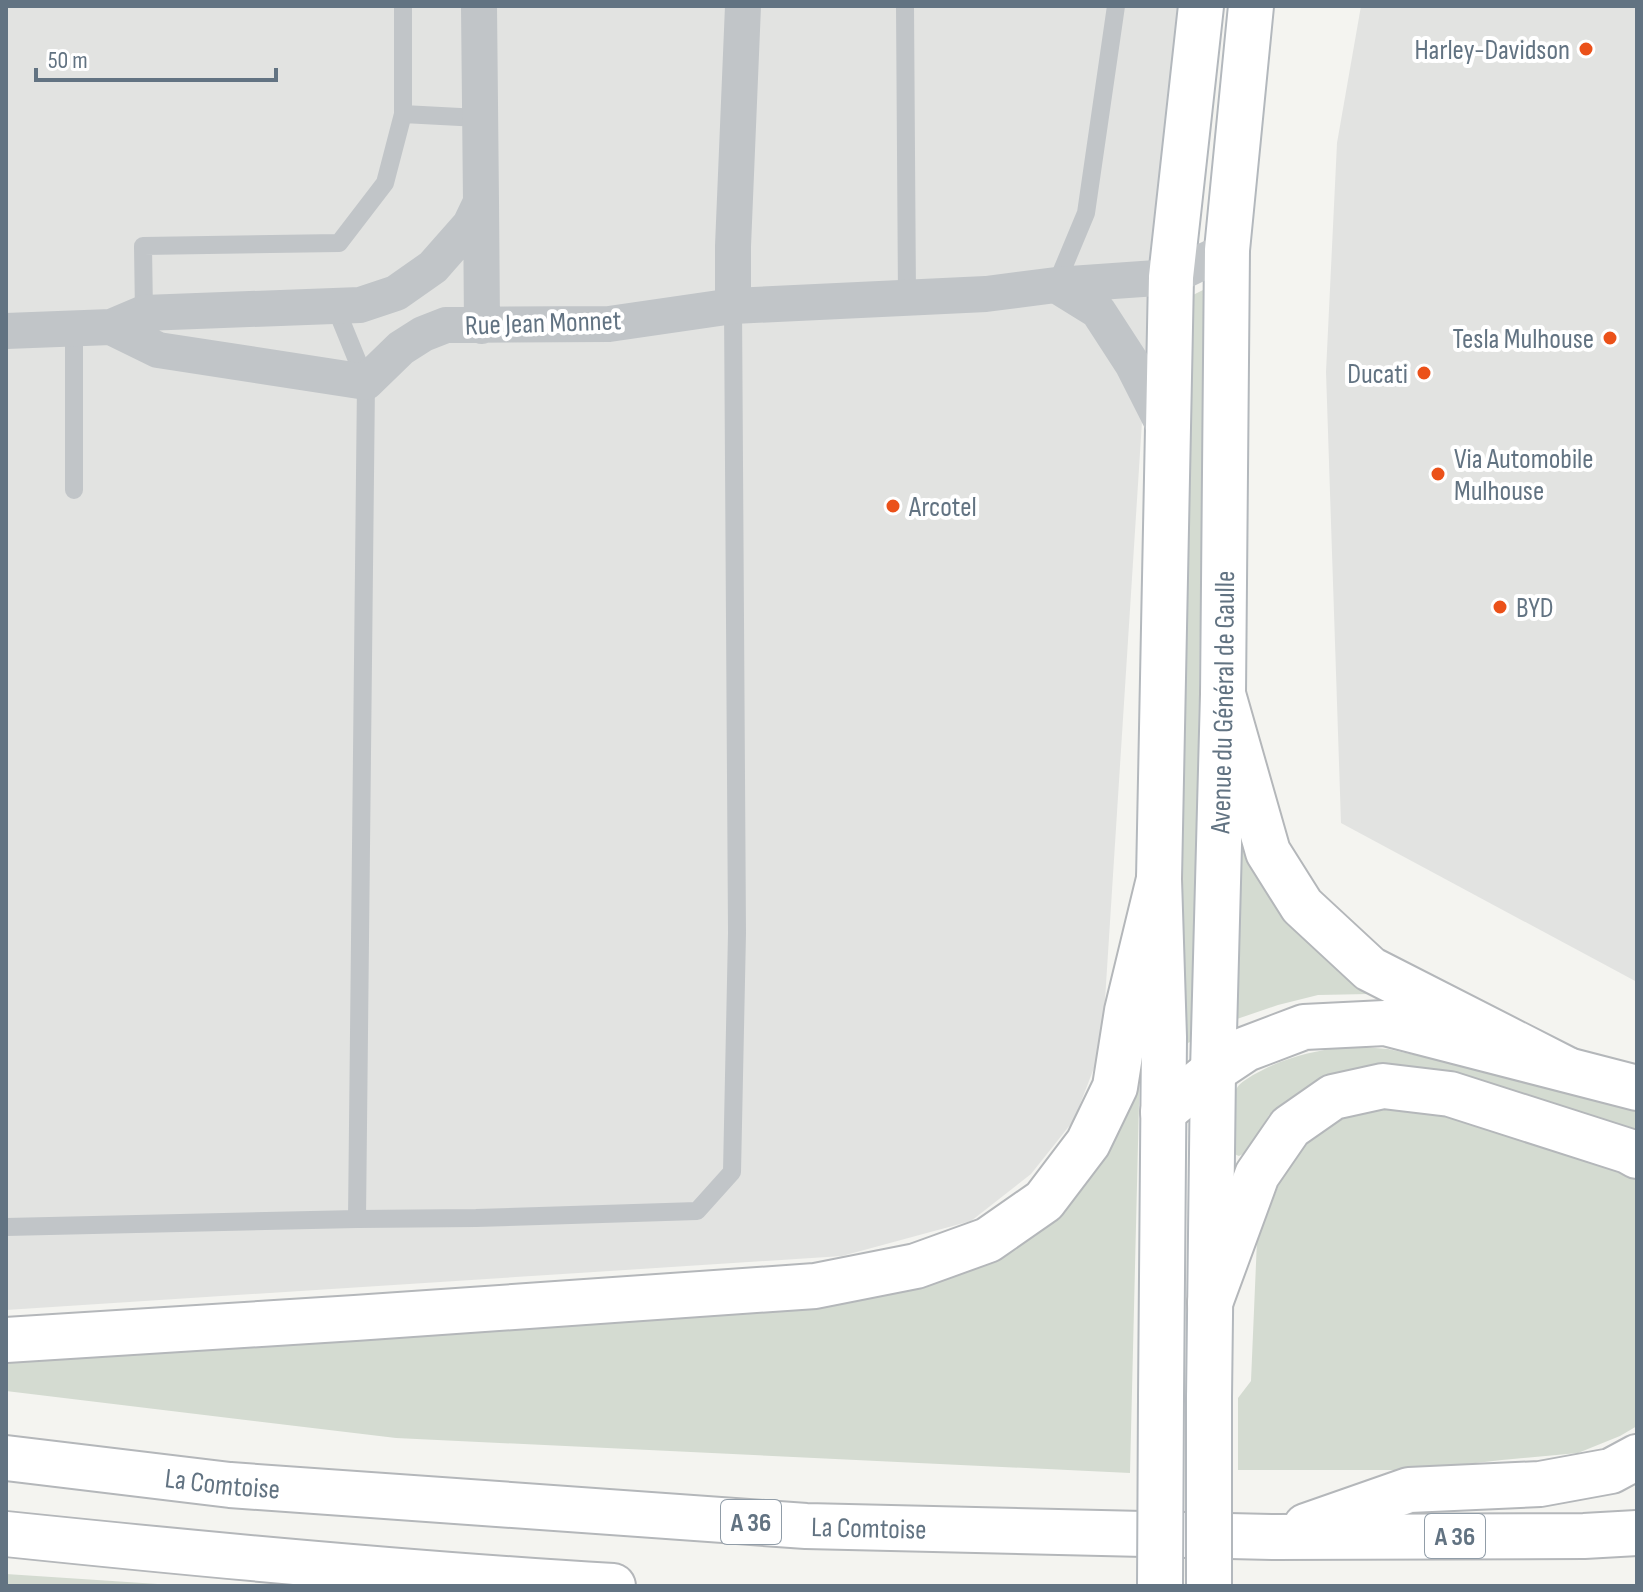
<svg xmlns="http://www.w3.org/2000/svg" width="1643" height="1592" viewBox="0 0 1643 1592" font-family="'Sofia Sans Condensed',sans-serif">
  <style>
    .built { fill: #e2e3e1 }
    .green { fill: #d4dbd1 }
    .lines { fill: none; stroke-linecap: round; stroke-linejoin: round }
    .secondary-casing { stroke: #b3b8bd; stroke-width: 48 }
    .highway-casing { stroke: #b4b7ba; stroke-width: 48 }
    .lane { stroke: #c1c5c8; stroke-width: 18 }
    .street { stroke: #c1c5c8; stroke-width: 36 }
    .secondary { stroke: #fff; stroke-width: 44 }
    .highway { stroke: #fff; stroke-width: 44 }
    .secondary-bridge-casing { stroke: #b3b8bd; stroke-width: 48; stroke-linecap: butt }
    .secondary-bridge { stroke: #fff; stroke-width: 44 }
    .poi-dot { fill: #eb5119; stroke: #fff; stroke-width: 3 }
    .labels { text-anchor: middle; stroke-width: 8; stroke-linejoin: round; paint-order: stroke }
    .shield { fill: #fff; stroke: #919da8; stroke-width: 2 }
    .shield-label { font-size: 26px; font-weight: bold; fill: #627382 }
    .poi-label { font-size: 28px; fill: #627382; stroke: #fff; text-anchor: end }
    .street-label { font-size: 28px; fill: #627382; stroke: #fff }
  </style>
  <rect width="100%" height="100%" fill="#f4f4f0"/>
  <path class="built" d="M6 6H1179L1154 234 1102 1047 1074 1120 1031 1174 971 1221 842 1256 6 1310Z
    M1361 6H1637V982L1341 823 1326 372 1337 143Z"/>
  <path class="green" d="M1205 289 1194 1040 1180 1047 1191 296Z
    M1237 826 1284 912 1313 947 1369 994 1318 995 1278 1005 1234 1020Z
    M1349 1046 1388 1049 1500 1074 1637 1110V1135L1477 1084 1413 1067 1359 1068 1330 1075 1300 1091 1269 1115 1247 1152 1239 1156 1234 1154C1233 1135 1228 1110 1235 1092 1238 1083 1246 1080 1253 1075 1287 1056 1311 1052 1349 1046Z
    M1140 1062 1130 1473 396 1438 6 1391V1357L981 1263Z
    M1396 1109 1434 1112 1617 1165 1637 1176V1426L1620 1436 1578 1453 1502 1460 1415 1470H1238V1398L1251 1381 1257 1240 1285 1169 1308 1142 1337 1121 1360 1112Z
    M6 1574 188 1586H6Z"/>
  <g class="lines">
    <defs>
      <g id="secondary">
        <path d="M1161 1397 1164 1037 1159 879 1171 277 1201 6"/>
        <path id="s1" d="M1209 1398 1213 1071 1223 694 1227 250 1251 6"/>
      </g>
      <g id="highway">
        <path d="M1223 694 1268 852 1302 906 1370 969 1566 1069"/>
        <path d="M1163 1112 1213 1071 1246 1049 1304 1027 1385 1023 1637 1088"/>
        <path d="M1210 1303 1257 1175 1290 1127 1333 1097 1383 1086 1450 1094 1628 1151 1637 1156"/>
        <path d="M6 1340 355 1318 815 1286 916 1266 988 1240 1044 1201 1088 1143 1115 1087 1127 1011 1159 879"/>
        <path id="s2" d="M6 1458 230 1485 806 1526 1273 1537 1584 1536 1637 1533"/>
        <path d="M1306 1526 1409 1490 1540 1484 1611 1471 1637 1457"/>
        <path d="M6 1534C208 1555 410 1574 613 1586"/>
      </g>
    </defs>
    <use href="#secondary" class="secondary-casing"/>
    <use href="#highway" class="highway-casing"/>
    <path class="lane" d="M905 6 907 298
      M403 114V6
      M1056 285 1086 213 1116 6
      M144 313 143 246 339 243 385 183 403 114 479 118
      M74 490V328
      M357 1219 476 1218 697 1211 732 1172 737 933 733 306
      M6 1227 357 1219 366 382 335 306"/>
    <path class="street" d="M481 202 482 326
      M1056 285 1098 311 1133 365 1168 434
      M733 306V246L743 6
      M111 327 144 313 360 305 396 293 433 267 470 225 481 202 479 6
      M6 331 111 327 158 350 366 382 401 348 423 334 446 325 609 324 733 306 986 294 1056 285 1171 277 1227 250"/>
    <use href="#secondary" class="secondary"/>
    <use href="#highway" class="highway"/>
    <defs>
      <path id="secondary-bridge" d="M1209 1398V1586
        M1160 1586 1161 1397"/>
    </defs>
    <use href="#secondary-bridge" class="secondary-bridge-casing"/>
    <use href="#secondary-bridge" class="secondary-bridge"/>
  </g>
  <g class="poi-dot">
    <circle cx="1586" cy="49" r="8"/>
    <circle cx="1610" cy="338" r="8"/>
    <circle cx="1424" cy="373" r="8"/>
    <circle cx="1438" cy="474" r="8"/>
    <circle cx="893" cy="506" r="8"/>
    <circle cx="1500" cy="607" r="8"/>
  </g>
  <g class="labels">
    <g class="shield">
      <rect x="721" y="1500" width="60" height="44" rx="6"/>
      <rect x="1425" y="1514" width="60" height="44" rx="6"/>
    </g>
    <g class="shield-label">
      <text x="751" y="1531">A 36</text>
      <text x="1455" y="1545">A 36</text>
    </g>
    <g class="poi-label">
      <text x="1570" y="59">Harley-Davidson</text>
      <text x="1594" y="348">Tesla Mulhouse</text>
      <text x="1408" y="383">Ducati</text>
      <text x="1454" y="468" text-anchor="start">Via Automobile<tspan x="1454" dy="32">Mulhouse</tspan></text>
      <text x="909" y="516" text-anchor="start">Arcotel</text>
      <text x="1516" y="617" text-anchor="start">BYD</text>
    </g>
    <g class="street-label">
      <text transform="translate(543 322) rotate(-2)" y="10">Rue Jean Monnet</text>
      <text dy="10" stroke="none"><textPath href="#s1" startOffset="696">Avenue du Général de Gaulle</textPath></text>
      <text dy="10" stroke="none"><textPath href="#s2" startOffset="218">La Comtoise</textPath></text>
      <text dy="10" stroke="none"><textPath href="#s2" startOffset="866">La Comtoise</textPath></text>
    </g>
  </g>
  <rect width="1643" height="1592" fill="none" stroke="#627382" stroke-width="16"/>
  <path d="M36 68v12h240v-12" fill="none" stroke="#627382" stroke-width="4"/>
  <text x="48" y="68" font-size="24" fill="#627382" stroke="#ffffff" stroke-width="6" paint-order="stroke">50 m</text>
</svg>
